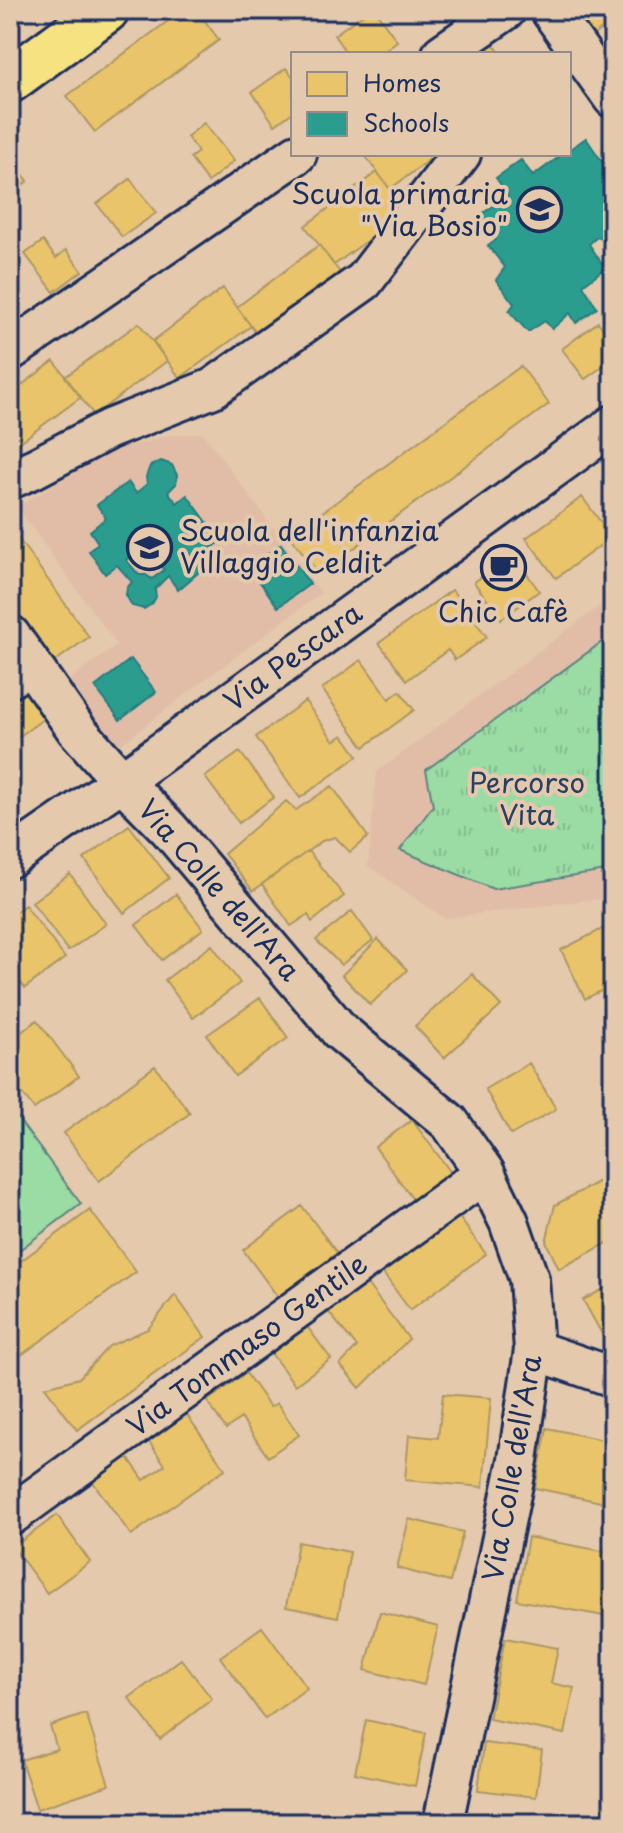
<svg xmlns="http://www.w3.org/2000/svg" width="623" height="1833" viewBox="0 0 623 1833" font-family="'Playpen Sans',sans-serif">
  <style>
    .built { fill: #e1bda8 }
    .grass { fill: url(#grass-tufts); stroke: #5b8581; stroke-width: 2 }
    .pitch { fill: #9bdba4; stroke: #5b8581; stroke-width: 2 }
    .homes { fill: #e9c46a; stroke: #ab9766; stroke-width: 2 }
    .schools { fill: #2a9d8f; stroke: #267c80; stroke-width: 2; fill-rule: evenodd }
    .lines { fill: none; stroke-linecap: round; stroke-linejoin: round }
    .minor-casing { stroke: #1b2f5e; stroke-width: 44 }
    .major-casing { stroke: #1b2f5e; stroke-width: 50 }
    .minor { stroke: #e4c9ac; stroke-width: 38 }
    .major { stroke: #f7e281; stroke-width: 44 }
    .labels { text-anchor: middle; stroke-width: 8; stroke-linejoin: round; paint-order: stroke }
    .poi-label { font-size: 28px; fill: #1b2f5e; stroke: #e4c9ac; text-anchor: end }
    .street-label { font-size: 28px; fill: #1b2f5e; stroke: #e4c9ac }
    .park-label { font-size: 28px; fill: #284065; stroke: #e4c9ac }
  </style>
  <defs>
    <pattern id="grass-tufts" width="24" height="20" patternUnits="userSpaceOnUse" patternTransform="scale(2)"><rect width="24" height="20" fill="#9bdba4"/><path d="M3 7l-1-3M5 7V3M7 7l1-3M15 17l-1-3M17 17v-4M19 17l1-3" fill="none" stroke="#85bc90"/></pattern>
  </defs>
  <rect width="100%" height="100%" fill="#e4c9ac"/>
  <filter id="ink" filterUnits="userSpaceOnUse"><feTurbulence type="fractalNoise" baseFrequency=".0125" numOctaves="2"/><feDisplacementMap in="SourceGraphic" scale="16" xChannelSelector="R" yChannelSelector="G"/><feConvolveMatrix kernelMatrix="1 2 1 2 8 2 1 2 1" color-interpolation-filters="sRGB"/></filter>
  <g filter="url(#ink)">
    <path class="built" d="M203 433 321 593 187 693 113 751 64 684 117 645 17 507 96 459 120 449 165 436Z
      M613 596V897L444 918 368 866 377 772Z"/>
    <path class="grass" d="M602 642 613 656V870L493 889 400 850 433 806 426 770Z"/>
    <path class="pitch" d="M10 1108 81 1204 10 1257Z"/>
    <path class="homes" d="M183 10H197L219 40 95 132 67 96Z
      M369 10H375L397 41 380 54H347L334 35Z
      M573 10H613V21L592 36Z
      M488 37 501 54H465Z
      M286 68 293 77V112L275 125 252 92Z
      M204 123 234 161 208 182 190 158 198 152 187 137Z
      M364 154H437L390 189Z
      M10 156 28 181 10 194Z
      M377 172 407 211 334 265 305 226Z
      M130 179 156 213 122 237 97 204Z
      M43 241 56 258 66 250 82 271 54 292 25 254Z
      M319 245 345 279 262 341 237 307Z
      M223 288 251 326 180 378 153 341Z
      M598 322 613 342V359L585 379 562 349Z
      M139 323 167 361 94 415 65 377Z
      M54 361 81 397 16 445 10 436V394Z
      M521 366 549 404 319 574 290 536Z
      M582 497 612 537 556 578 526 538Z
      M10 527 89 637 51 664 10 608Z
      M511 551 539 591 501 619 474 582 492 570 489 567Z
      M452 590 487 637 455 660 448 650 407 680 379 643Z
      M361 660 389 699 400 691 414 710 364 747 322 689Z
      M23 685 46 717 10 743V694Z
      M305 701 334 741 343 735 358 756 300 798 256 737Z
      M240 752 274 797 239 823 205 777Z
      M332 786 368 837 350 852 335 837 322 841 253 891 224 854 286 801 296 810Z
      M129 825 169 878 124 913 84 859Z
      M308 851 344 896 312 922 308 915 291 926 262 884Z
      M70 874 106 924 68 951 32 902Z
      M176 894 203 929 162 960 136 925Z
      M25 905 65 958 25 988 10 968V916Z
      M352 911 373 940 341 965 316 940Z
      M604 928 613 945V985L585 999 561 950Z
      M378 939 407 970 370 1005 342 975Z
      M212 945 240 983 193 1018 165 980Z
      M472 974 501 1006 444 1058 415 1026Z
      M260 998 288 1038 235 1076 207 1035Z
      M37 1020 79 1076 34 1109 10 1078V1041Z
      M529 1063 556 1109 511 1135 485 1089Z
      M155 1066 190 1113 99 1181 64 1133Z
      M412 1120 452 1174 414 1201 375 1147Z
      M605 1178 613 1196V1240L559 1269 546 1242 555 1205Z
      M302 1206 337 1253 278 1297 243 1250Z
      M90 1210 136 1272 13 1361 10 1356V1269Z
      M456 1213 486 1254 410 1310 380 1269Z
      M364 1280 409 1339 360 1388 340 1365 357 1347 326 1309Z
      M613 1284V1351L612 1352 583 1300Z
      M175 1295 205 1337 77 1430 45 1387 79 1378 109 1346 148 1329Z
      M306 1325 331 1359 295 1385 270 1352Z
      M246 1373 270 1407 277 1403 299 1435 268 1457 241 1418 226 1429 207 1401Z
      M443 1394 491 1398 483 1487 405 1480 409 1435 438 1438Z
      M185 1412 225 1469 131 1535 90 1478 125 1453 144 1480 165 1465 147 1439Z
      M547 1428 613 1442V1470L606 1503 535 1488Z
      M57 1515 90 1562 47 1593 13 1547Z
      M409 1519 463 1532 450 1582 397 1568Z
      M528 1537 613 1553V1566L604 1616 517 1600Z
      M298 1542 350 1552 338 1617 286 1607Z
      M380 1612 438 1627 424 1685 365 1670Z
      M262 1627 307 1688 265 1719 220 1657Z
      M505 1638 558 1648 551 1683 574 1688 565 1734 489 1719Z
      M181 1659 212 1699 160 1739 129 1698Z
      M86 1714 109 1785 37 1809 21 1760 57 1749 50 1726Z
      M366 1720 426 1733 415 1786 355 1773Z
      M484 1743 542 1750 536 1797 478 1790Z
      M329 1816 357 1823H327Z
      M575 1816 603 1819 602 1823H575Z
      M477 1817 516 1823H476Z"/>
    <path class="schools" d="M586 138 613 178V243L597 237 589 244 605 268 583 285 597 308 576 323 570 313 552 329 545 321 528 332 509 311 514 304 496 280 505 267 488 246 496 240 478 217 508 195 496 178 521 160 533 176 563 154H569V150Z
      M161 461 172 465 177 475 176 484 168 492 177 503 187 495 221 541 200 558 206 566 178 590 168 576 155 589 156 597 152 604 144 609 132 606 126 595 127 588 132 582 117 565 105 574 89 551 98 543 90 531 106 518 97 505 128 482 136 493 147 484 146 477 150 466ZM140 550 148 552 154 556 164 570 152 579 146 575H139L126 560Z
      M281 544 310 584 278 607 249 567Z
      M131 659 156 692 120 720 95 687Z"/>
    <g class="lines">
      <defs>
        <path id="minor" d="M550 10 613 98
          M442 54 506 10
          M10 351 297 154
          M10 479 35 468 109 429 213 388 364 281 461 154
          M10 635 30 663 10 678
          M30 663 76 729 122 781 169 829 340 1031 450 1123 485 1173 509 1222 529 1279 534 1350 518 1460 443 1823
          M10 858 122 781 613 425
          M534 1350 613 1377
          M10 1516 485 1173"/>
        <path id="major" d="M10 80 106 10"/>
      </defs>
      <use href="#minor" class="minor-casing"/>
      <use href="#major" class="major-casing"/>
      <use href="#minor" class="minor"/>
      <use href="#major" class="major"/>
    </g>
  </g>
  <defs>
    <symbol id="school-ring" viewBox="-11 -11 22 22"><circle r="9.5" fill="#e4c9ac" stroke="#1b2f5e" stroke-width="1.5"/><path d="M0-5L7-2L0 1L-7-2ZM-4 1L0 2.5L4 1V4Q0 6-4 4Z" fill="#1b2f5e"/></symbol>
    <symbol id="cafe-ring" viewBox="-11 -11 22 22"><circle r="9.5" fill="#e4c9ac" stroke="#1b2f5e" stroke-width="1.5"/><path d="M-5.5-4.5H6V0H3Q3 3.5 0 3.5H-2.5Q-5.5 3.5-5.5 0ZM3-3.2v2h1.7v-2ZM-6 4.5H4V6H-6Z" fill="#1b2f5e"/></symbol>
  </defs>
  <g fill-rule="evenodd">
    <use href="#school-ring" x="514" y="184" width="51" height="51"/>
    <use href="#school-ring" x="124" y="522" width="51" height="51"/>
    <use href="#cafe-ring" x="478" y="542" width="51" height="51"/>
  </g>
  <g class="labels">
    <g class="poi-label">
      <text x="508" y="204">Scuola primaria<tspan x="508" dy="32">"Via Bosio"</tspan></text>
      <text x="180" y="541" text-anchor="start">Scuola dell'infanzia<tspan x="180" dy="32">Villaggio Celdit</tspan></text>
      <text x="503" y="622" text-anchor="middle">Chic Cafè</text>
    </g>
    <g class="street-label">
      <text transform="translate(293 657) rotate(-36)" y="10">Via Pescara</text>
      <text transform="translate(219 890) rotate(49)" y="10">Via Colle dell'Ara</text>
      <text transform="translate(247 1345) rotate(-36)" y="10">Via Tommaso Gentile</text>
      <text transform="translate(512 1468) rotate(-80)" y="10">Via Colle dell'Ara</text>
    </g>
    <g class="park-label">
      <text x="527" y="793">Percorso<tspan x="527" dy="32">Vita</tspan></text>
    </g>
  </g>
  <rect width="623" height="1833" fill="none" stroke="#e4c9ac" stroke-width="40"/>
  <rect x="20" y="20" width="583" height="1793" fill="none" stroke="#1b2f5e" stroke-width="3" filter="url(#ink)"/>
  <rect x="291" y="52" width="280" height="104" fill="#e4c9ac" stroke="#948b8d" stroke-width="2"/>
  <rect x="307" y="72" width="40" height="24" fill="#e9c46a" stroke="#948b8d" stroke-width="2"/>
  <text x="363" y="92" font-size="24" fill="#1b2f5e">Homes</text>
  <rect x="307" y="112" width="40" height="24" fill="#2a9d8f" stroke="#948b8d" stroke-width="2"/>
  <text x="363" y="132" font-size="24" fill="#1b2f5e">Schools</text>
</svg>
